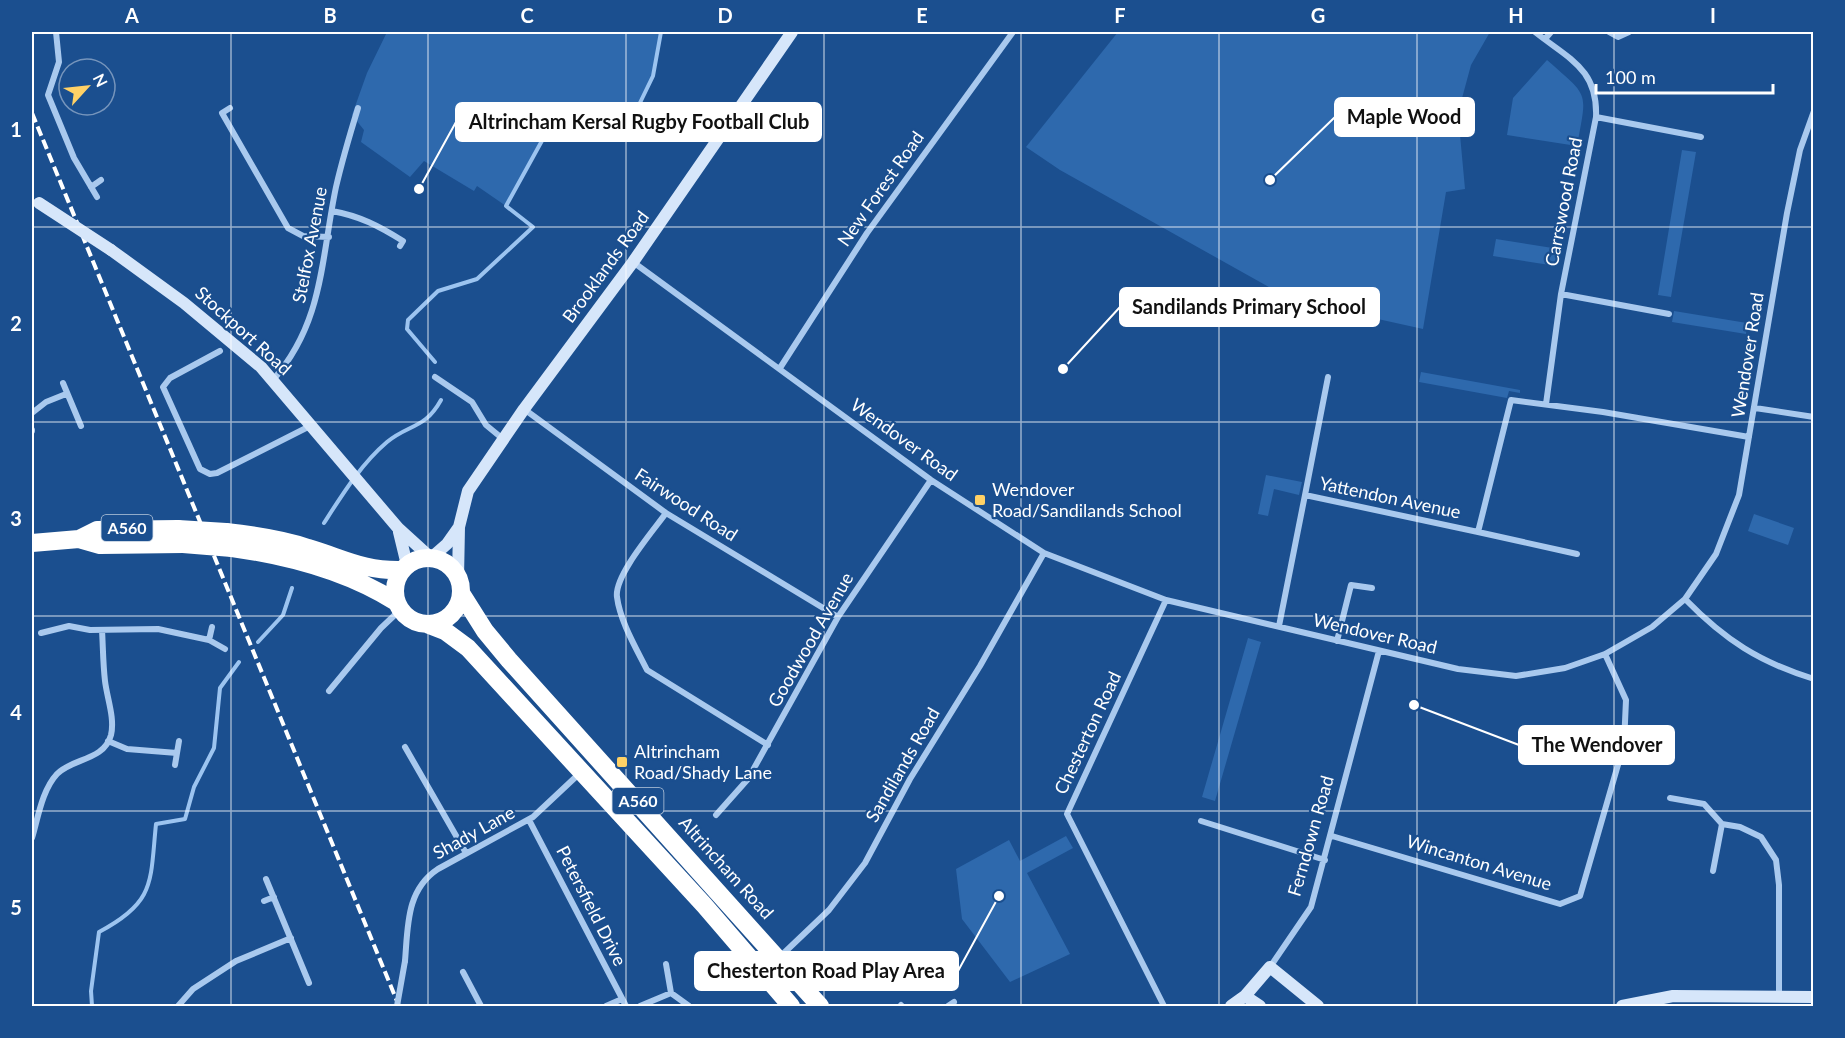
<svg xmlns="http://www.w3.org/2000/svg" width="1845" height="1038" viewBox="0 0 1845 1038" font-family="Lato,sans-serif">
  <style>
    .green { fill: #2e69ad }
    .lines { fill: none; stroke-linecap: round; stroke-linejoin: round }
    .stream { stroke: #9cc4f0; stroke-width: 4 }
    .street { stroke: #a9c9ee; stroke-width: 6 }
    .secondary { stroke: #d6e6fa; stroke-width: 12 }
    .highway { stroke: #fff; stroke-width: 18 }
    .rail { stroke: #fff; stroke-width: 4; stroke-dasharray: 10 4.5; stroke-linecap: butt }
    .street-bridge { stroke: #a9c9ee; stroke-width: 6 }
    .secondary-bridge { stroke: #d6e6fa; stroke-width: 12 }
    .highway-bridge { stroke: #fff; stroke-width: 18 }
    .grid { fill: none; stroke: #fff; stroke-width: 1.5; stroke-opacity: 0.55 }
    .poi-dot { fill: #ffd166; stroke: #1b4f8f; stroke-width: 2 }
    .labels { text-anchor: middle; stroke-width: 4.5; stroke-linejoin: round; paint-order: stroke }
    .shield { fill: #1b4f8f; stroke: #bbcadd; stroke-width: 1.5 }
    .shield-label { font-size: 16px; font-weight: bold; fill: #fff }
    .street-label { font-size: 18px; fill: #fff; stroke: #1b4f8f }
    .poi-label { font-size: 18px; fill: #fff; stroke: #1b4f8f; text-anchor: start }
    .leader { fill: none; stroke: #fff; stroke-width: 2 }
    .callout-dot { fill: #fff; stroke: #1b4f8f; stroke-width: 2 }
    .callout { fill: #fff; stroke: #fff; stroke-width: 2 }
    .callout-label { font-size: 20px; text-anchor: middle; font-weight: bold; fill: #111 }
    .neatline { fill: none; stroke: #fff; stroke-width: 2 }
    .grid-label { font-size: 20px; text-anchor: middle; font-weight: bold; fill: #fff }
  </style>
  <rect width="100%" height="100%" fill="#1b4f8f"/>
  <path class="green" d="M387 32H661L653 76 636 111 623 129 599 131 569 112 549 128 506 206 477 186 474 191 424 161 410 177 361 142 364 130 352 115 367 73Z
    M1118 32H1490L1471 65 1458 113 1465 189 1446 192 1423 329 1292 300 1060 170 1026 147Z
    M1547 60C1590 98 1587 90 1577 146L1507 135 1513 98Z
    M1682 150 1696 152 1671 297 1658 295Z
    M1496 239 1559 249 1556 266 1493 256Z
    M1674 311 1747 323 1746 334 1672 322Z
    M1421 372 1520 390V393L1509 391 1507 398 1419 382Z
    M1266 475 1302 482 1299 495 1274 489 1268 516 1258 514Z
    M1754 514 1794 528 1788 545 1748 531Z
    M1248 638 1261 642 1215 801 1202 797Z
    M1066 836 1073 848 1027 873 1070 954 1010 982 962 919 956 869 1009 840 1020 861Z"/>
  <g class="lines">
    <path class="stream" d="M435 362 407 329 408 320 438 291 477 279 533 227 506 206 549 128 569 112 599 131 623 129 636 111 653 76 661 32
      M324 523C342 495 361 464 387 442 409 424 425 429 441 400
      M258 642 283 615 292 588
      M92 1006 91 991 99 932C156 902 150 882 156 824L185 819 194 787 214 748 220 688 239 662"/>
    <path class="street" d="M56 32 59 62 48 95 74 158 97 197
      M1535 32C1569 59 1598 69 1596 117L1561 294 1546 404
      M1609 32 1618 37 1629 32
      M1545 39 1551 32
      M230 108 222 113 288 228 303 236 329 237
      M1596 117 1701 137
      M91 187 101 180
      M332 211C360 216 379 226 403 241L400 246
      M633 262 931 480 1044 553 1166 600 1458 669 1516 676 1565 668 1605 654 1652 627 1685 599 1716 554 1739 495 1787 213 1800 150 1814 111
      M1561 294 1669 314
      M220 351 170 378 163 387 200 469 210 474 217 473 312 425
      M780 368 867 233 1013 32
      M435 377 472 402 486 425 503 439
      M273 380C324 322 321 258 336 187 342 161 350 134 358 108
      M63 383 81 426
      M1755 408 1814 417
      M524 409 666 513 838 617
      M32 413 46 402 66 394
      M32 430V431
      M1305 495 1328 377
      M666 513C653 531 614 576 617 597 620 621 636 648 647 670L768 745
      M1478 532 1577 554
      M1685 599C1725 640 1759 662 1814 679
      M1279 626 1305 495 1478 532 1511 400 1603 412 1749 437
      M41 633 69 626 90 630 158 629 209 640 225 649
      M209 640 212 627
      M1337 641 1351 585 1372 588
      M329 691 381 628 400 610
      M108 741 127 749 177 753
      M405 747 466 853
      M175 765 179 741
      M1670 798 1704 804 1722 824 1713 871
      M716 815 748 779 838 617 931 480
      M529 820 626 1006
      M1201 821 1325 860
      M1722 824 1740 827 1761 837 1776 860 1779 885V995
      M1332 836 1560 904 1580 896 1624 744 1626 700 1605 654
      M32 838C38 818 42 790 57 774 72 758 104 761 111 735 115 718 107 698 105 681 103 664 103 647 102 630
      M266 879 309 983
      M264 901 274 897
      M405 961C408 926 406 890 438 869L533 817 581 772
      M666 964 671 993
      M1270 967 1311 907 1379 651
      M765 971 829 910 865 863 910 779 980 666 1044 553
      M463 972 481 1006
      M901 1005 902 1006
      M178 1006 193 989 236 961 291 938
      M606 1006 622 999
      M640 1006 671 993 689 1006
      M948 1006 954 1002
      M1164 1006 1067 814 1166 600"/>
    <path class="secondary" d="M111 250 184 303 261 367 398 528 431 558 447 544 459 527
      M399 532 407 565
      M458 578 459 527 468 491 524 409 633 262 792 32
      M1245 996 1260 1006
      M1231 1006 1245 996 1270 967 1318 1006
      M1622 1006 1673 996 1814 997"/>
    <path class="highway" d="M226 532C253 535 282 539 308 548 345 559 363 571 402 570
      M79 539 97 530 178 529
      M32 543 79 539 100 545 183 544
      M232 548C290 556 347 571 396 602
      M395 591a33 33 0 1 1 66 0a33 33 0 1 1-66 0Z
      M461 593 485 631 509 660 820 1006
      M427 624 445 631 468 648 704 905 791 1006"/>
    <path class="rail" d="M32 113 399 1006"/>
    <path class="street-bridge" d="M397 1006 405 961"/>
    <path class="secondary-bridge" d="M39 203 111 250"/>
    <path class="highway-bridge" d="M178 529 226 532
      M183 544 232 548"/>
  </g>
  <path class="grid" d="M231 32V1006M428 32V1006M626 32V1006M824 32V1006M1021 32V1006M1219 32V1006M1417 32V1006M1614 32V1006M32 227H1814M32 422H1814M32 616H1814M32 811H1814"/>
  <g class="poi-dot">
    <rect x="974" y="494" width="12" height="12" rx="3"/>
    <rect x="616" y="756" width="12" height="12" rx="3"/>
  </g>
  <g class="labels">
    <g class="shield">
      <rect x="101.5" y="515" width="51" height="26" rx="4.5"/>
      <rect x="612.5" y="788" width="51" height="26" rx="4.5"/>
    </g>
    <g class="shield-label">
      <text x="127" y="534">A560</text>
      <text x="638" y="807">A560</text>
    </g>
    <g class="street-label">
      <text transform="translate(881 189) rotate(-55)" y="6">New Forest Road</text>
      <text transform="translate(1564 202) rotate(-79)" y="6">Carrswood Road</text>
      <text transform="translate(310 245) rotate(-79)" y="6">Stelfox Avenue</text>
      <text transform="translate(606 267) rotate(-54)" y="6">Brooklands Road</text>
      <text transform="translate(243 331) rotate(42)" y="6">Stockport Road</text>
      <text transform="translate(1748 355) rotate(-81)" y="6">Wendover Road</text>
      <text transform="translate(904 440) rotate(36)" y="6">Wendover Road</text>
      <text transform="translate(1390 498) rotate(12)" y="6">Yattendon Avenue</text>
      <text transform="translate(686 505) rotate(33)" y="6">Fairwood Road</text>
      <text transform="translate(1375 634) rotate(13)" y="6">Wendover Road</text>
      <text transform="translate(811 640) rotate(-60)" y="6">Goodwood Avenue</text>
      <text transform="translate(1088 733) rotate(-65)" y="6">Chesterton Road</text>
      <text transform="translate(903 765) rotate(-60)" y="6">Sandilands Road</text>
      <text transform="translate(474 833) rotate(-29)" y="6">Shady Lane</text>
      <text transform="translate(1311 836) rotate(-74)" y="6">Ferndown Road</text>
      <text transform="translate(1479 863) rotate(17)" y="6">Wincanton Avenue</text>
      <text transform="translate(726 868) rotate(48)" y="6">Altrincham Road</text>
      <text transform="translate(591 906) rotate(63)" y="6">Petersfield Drive</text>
    </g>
    <g class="poi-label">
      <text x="992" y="496">Wendover<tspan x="992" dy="21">Road/Sandilands School</tspan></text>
      <text x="634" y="758">Altrincham<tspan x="634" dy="21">Road/Shady Lane</tspan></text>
    </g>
  </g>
  <path class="leader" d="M1270 180L1335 117M419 189L456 122M1063 369L1120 307M1414 705L1519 745M999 896L958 971"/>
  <g class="callout-dot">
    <circle cx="1270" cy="180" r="6"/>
    <circle cx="419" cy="189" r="6"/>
    <circle cx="1063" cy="369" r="6"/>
    <circle cx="1414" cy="705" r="6"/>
    <circle cx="999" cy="896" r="6"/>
  </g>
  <g class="callout">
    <rect x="1335" y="98" width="139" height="38" rx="6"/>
    <rect x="456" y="103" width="365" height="38" rx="6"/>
    <rect x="1120" y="288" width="259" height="38" rx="6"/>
    <rect x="1519" y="726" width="155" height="38" rx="6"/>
    <rect x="695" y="952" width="263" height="38" rx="6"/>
  </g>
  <g class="callout-label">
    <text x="1404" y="124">Maple Wood</text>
    <text x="639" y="129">Altrincham Kersal Rugby Football Club</text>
    <text x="1249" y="314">Sandilands Primary School</text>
    <text x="1597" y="752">The Wendover</text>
    <text x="826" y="978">Chesterton Road Play Area</text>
  </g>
  <rect width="1845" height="1038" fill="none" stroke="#1b4f8f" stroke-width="66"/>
  <g transform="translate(87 87) rotate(63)"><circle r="28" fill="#1b4f8f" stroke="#7695bc" stroke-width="1.5"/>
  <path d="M0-4.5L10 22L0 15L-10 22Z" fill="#ffd166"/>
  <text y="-9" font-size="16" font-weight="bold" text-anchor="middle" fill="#ffffff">N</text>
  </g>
  <path d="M1596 84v9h177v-9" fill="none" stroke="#ffffff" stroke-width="3"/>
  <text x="1605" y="84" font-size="18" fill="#ffffff" stroke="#1b4f8f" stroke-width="4.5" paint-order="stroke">100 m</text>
  <rect x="33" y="33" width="1779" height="972" class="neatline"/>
  <g class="grid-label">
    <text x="132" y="23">A</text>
    <text x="330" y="23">B</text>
    <text x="527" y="23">C</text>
    <text x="725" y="23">D</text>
    <text x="922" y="23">E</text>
    <text x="1120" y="23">F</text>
    <text x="1318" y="23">G</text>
    <text x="1516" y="23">H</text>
    <text x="1713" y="23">I</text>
    <text x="16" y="137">1</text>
    <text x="16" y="331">2</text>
    <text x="16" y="526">3</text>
    <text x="16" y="720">4</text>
    <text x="16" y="915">5</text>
  </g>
</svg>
